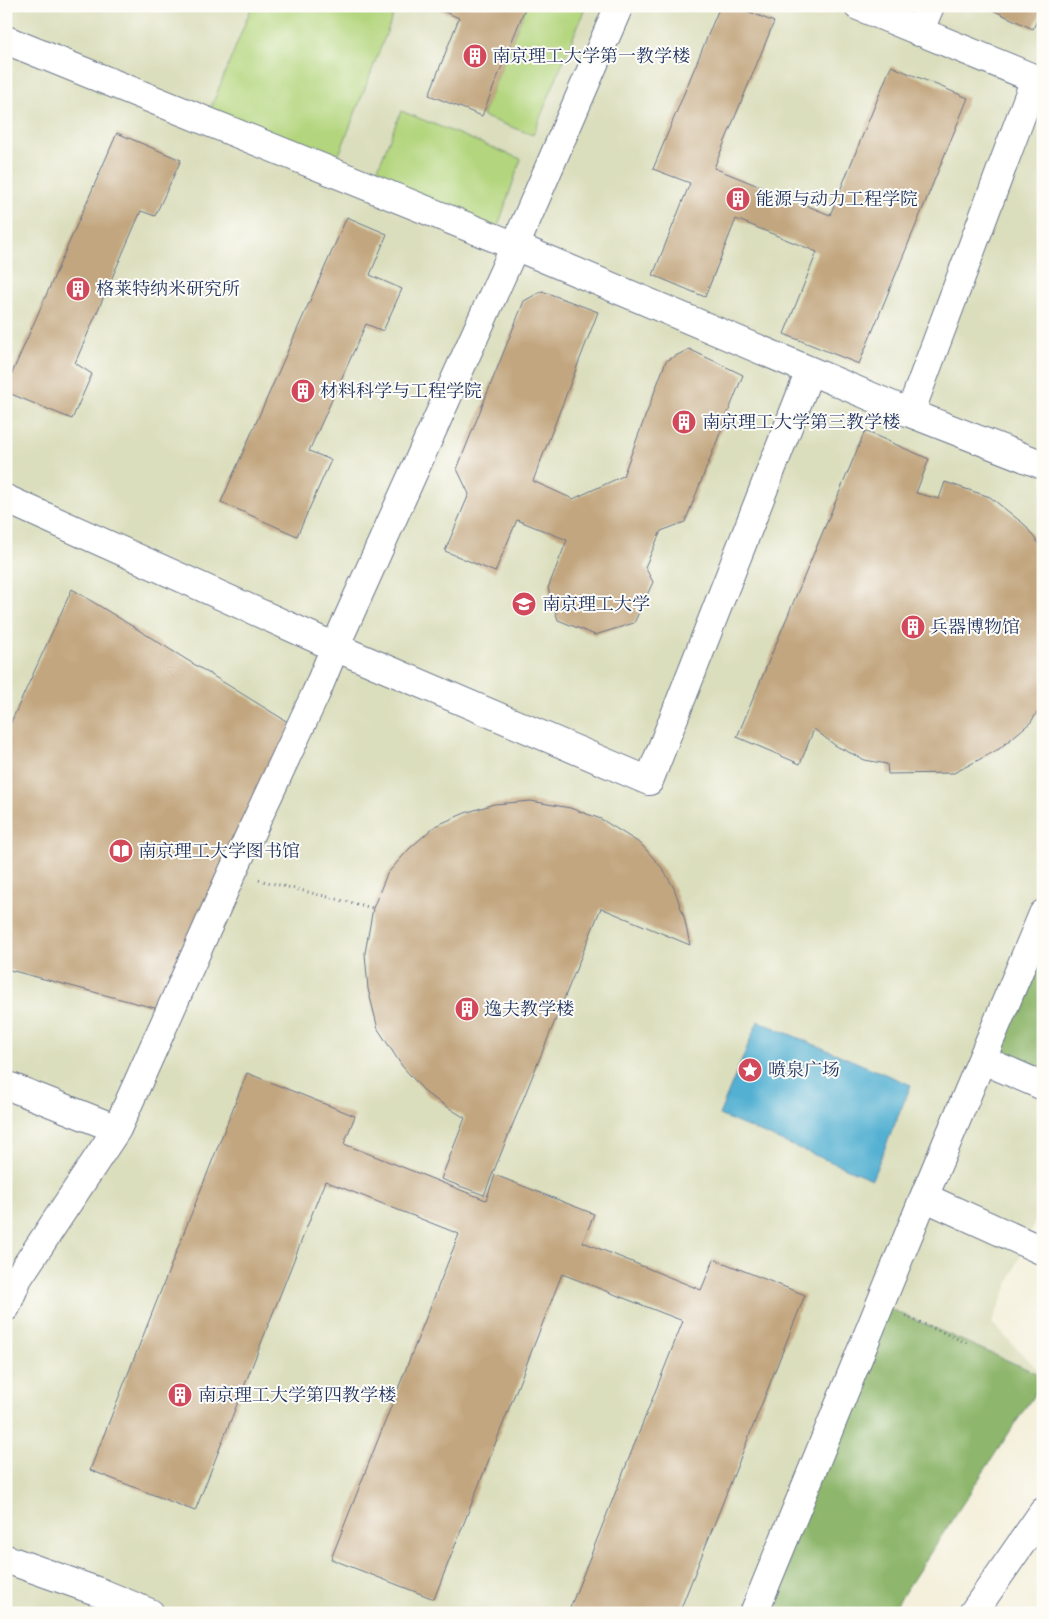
<svg xmlns="http://www.w3.org/2000/svg" width="1049" height="1619" viewBox="0 0 1049 1619" font-family="'Old Standard TT','Noto Serif SC',serif">
  <style>
    .built { fill: #dbdebd }
    .green { fill: #b3d57d; stroke: #67826e }
    .forest { fill: #8eb66c; stroke: #547265 }
    .water { fill: #53b0d2; stroke: #377098 }
    .building { fill: #c2a67f }
    .lines { fill: none; stroke-linecap: round; stroke-linejoin: round }
    .minor-casing { stroke: #67738a; stroke-width: 30 }
    .path { stroke: #67738a; stroke-width: 3; stroke-dasharray: 1 4; stroke-linecap: butt }
    .minor { stroke: #fff; stroke-width: 28 }
    .labels { text-anchor: middle; stroke-width: 4; stroke-linejoin: round; paint-order: stroke }
    .poi-label { font-size: 18px; fill: #1b2f5e; stroke: #fdfcf7; text-anchor: start }
  </style>
  <rect width="100%" height="100%" fill="#fdfcf7"/>
  <filter id="ink" filterUnits="userSpaceOnUse"><feTurbulence type="fractalNoise" baseFrequency=".02" numOctaves="2"/><feDisplacementMap in="SourceGraphic" scale="10" xChannelSelector="R" yChannelSelector="G"/><feConvolveMatrix kernelMatrix="1 2 1 2 8 2 1 2 1" color-interpolation-filters="sRGB"/></filter>
  <filter id="wash" filterUnits="userSpaceOnUse"><feTurbulence type="fractalNoise" baseFrequency=".0096" numOctaves="4" result="noise"/><feDisplacementMap in="SourceGraphic" scale="20" xChannelSelector="R" yChannelSelector="G"/><feGaussianBlur stdDeviation="1.12" result="paint"/><feColorMatrix in="noise" values="0 0 0 0 0 0 0 0 0 0 0 0 0 0 0 0 0 1.4 0 .05"/><feComposite in="paint" operator="in"/></filter>
  <g filter="url(#wash)">
    <rect width="100%" height="100%" fill="#f4f0dc"/>
    <path class="built" d="M6 6H1043V1202L992 1323 1043 1375V1381L891 1613H6Z"/>
    <path class="green" d="M252 6H368L393 16 332 173 206 120Z
      M526 6H586L533 135 482 116Z
      M401 111 521 159 494 238 370 188Z"/>
    <path class="forest" d="M1043 914V1086L983 1060Z
      M881 1305 1043 1376V1381L891 1613H754Z"/>
    <path class="water" d="M758 1021 911 1085 872 1179 719 1115Z"/>
    <g id="blocks">
      <path class="building" d="M431 6H526L482 116 429 95 459 18Z
        M720 6H735L774 22 714 168 830 215 891 66 968 98 859 364 784 334 817 252 736 219 705 297 653 275 690 183 653 169Z
        M984 6H1043V8L1033 29Z
        M117 133 181 160 155 216 141 211 75 363 92 374 72 419 6 392V387Z
        M347 217 387 234 370 275 402 289 383 331 366 324 309 451 331 460 297 536 221 502Z
        M542 291 598 312 533 481 573 499 623 476 666 361 689 349 743 375 685 522 661 531 645 567 653 582 634 623 595 635 558 620 548 588 567 540 517 520 495 572 445 551 469 494 457 469 524 301Z
        M865 431 929 459 916 493 939 499 945 482 990 497 1025 525 1043 550V703L1031 722 999 749 954 773 888 774 887 764 865 760 836 746 814 729 800 764 737 737Z
        M72 589 291 724 166 1011 6 969V733Z
        M531 801 570 808 601 819 641 844 662 868 674 888 684 917 690 945 601 908 484 1195 441 1179 465 1118 427 1094 402 1066 378 1029 368 989 365 953 373 908 387 874 409 849 435 826 465 813 494 804Z
        M247 1073 355 1116 344 1144 486 1200 495 1175 594 1214 583 1242 701 1290 714 1259 805 1295 679 1613H568L683 1321 562 1274 434 1599 331 1559 459 1234 325 1181 195 1511 90 1470Z"/>
    </g>
  </g>
  <g filter="url(#ink)">
    <use href="#blocks" fill-opacity="0" stroke="#67738a" stroke-width="1"/>
    <g class="lines">
      <defs>
        <path id="minor" d="M858 6 1043 82
          M919 32 930 6
          M6 40 515 246 910 413 1043 465
          M910 413 1035 79
          M6 499 335 647 649 781 810 371
          M983 1060 1043 1086
          M6 1085 117 1129
          M924 1197 1043 1251
          M6 1307 18 1278 117 1129 232 873 316 693 335 647 515 246 619 6
          M6 1559 102 1593 150 1613
          M754 1613 924 1197 1043 914
          M973 1613 1043 1512"/>
      </defs>
      <use href="#minor" class="minor-casing"/>
      <path class="path" d="M259 880 373 908
        M906 1316 967 1343"/>
      <use href="#minor" class="minor"/>
    </g>
  </g>
  <defs>
    <symbol id="building-disc" viewBox="-11 -11 22 22"><circle r="9.5" fill="#d1495b" stroke="#fdfcf7"/><path d="M-4-6H4V6H1V3H-1V6H-4ZM-2.5-4.3h1.7v1.8h-1.7ZM.8-4.3h1.7v1.8H.8ZM-2.5-1h1.7V.8h-1.7ZM.8-1h1.7V.8H.8Z" fill="#fff"/></symbol>
    <symbol id="university-disc" viewBox="-11 -11 22 22"><circle r="9.5" fill="#d1495b" stroke="#fdfcf7"/><path d="M0-5L7-2L0 1L-7-2ZM-4 1L0 2.5L4 1V4Q0 6-4 4Z" fill="#fff"/></symbol>
    <symbol id="library-disc" viewBox="-11 -11 22 22"><circle r="9.5" fill="#d1495b" stroke="#fdfcf7"/><path d="M-6-4Q-3-5.5-.7-3.5V5Q-3 3-6 4ZM6-4Q3-5.5 .7-3.5V5Q3 3 6 4Z" fill="#fff"/></symbol>
    <symbol id="sight-disc" viewBox="-11 -11 22 22"><circle r="9.5" fill="#d1495b" stroke="#fdfcf7"/><path d="M0-6L1.8-2.2L6-1.7L2.9 1.2L3.7 5.4L0 3.3L-3.7 5.4L-2.9 1.2L-6-1.7L-1.8-2.2Z" fill="#fff"/></symbol>
  </defs>
  <g fill-rule="evenodd">
    <use href="#building-disc" x="461" y="42" width="28" height="28"/>
    <use href="#building-disc" x="724" y="185" width="28" height="28"/>
    <use href="#building-disc" x="64" y="275" width="28" height="28"/>
    <use href="#building-disc" x="289" y="377" width="28" height="28"/>
    <use href="#building-disc" x="670" y="408" width="28" height="28"/>
    <use href="#university-disc" x="510" y="590" width="28" height="28"/>
    <use href="#building-disc" x="899" y="613" width="28" height="28"/>
    <use href="#library-disc" x="107" y="837" width="28" height="28"/>
    <use href="#building-disc" x="453" y="995" width="28" height="28"/>
    <use href="#sight-disc" x="736" y="1056" width="28" height="28"/>
    <use href="#building-disc" x="166" y="1381" width="28" height="28"/>
  </g>
  <g class="labels">
    <g class="poi-label">
      <text x="492" y="62">南京理工大学第一教学楼</text>
      <text x="756" y="205">能源与动力工程学院</text>
      <text x="96" y="295">格莱特纳米研究所</text>
      <text x="320" y="397">材料科学与工程学院</text>
      <text x="702" y="428">南京理工大学第三教学楼</text>
      <text x="542" y="610">南京理工大学</text>
      <text x="930" y="633">兵器博物馆</text>
      <text x="138" y="857">南京理工大学图书馆</text>
      <text x="484" y="1015">逸夫教学楼</text>
      <text x="768" y="1076">喷泉广场</text>
      <text x="198" y="1401">南京理工大学第四教学楼</text>
    </g>
  </g>
  <rect width="1049" height="1619" fill="none" stroke="#fdfcf7" stroke-width="25"/>
</svg>
